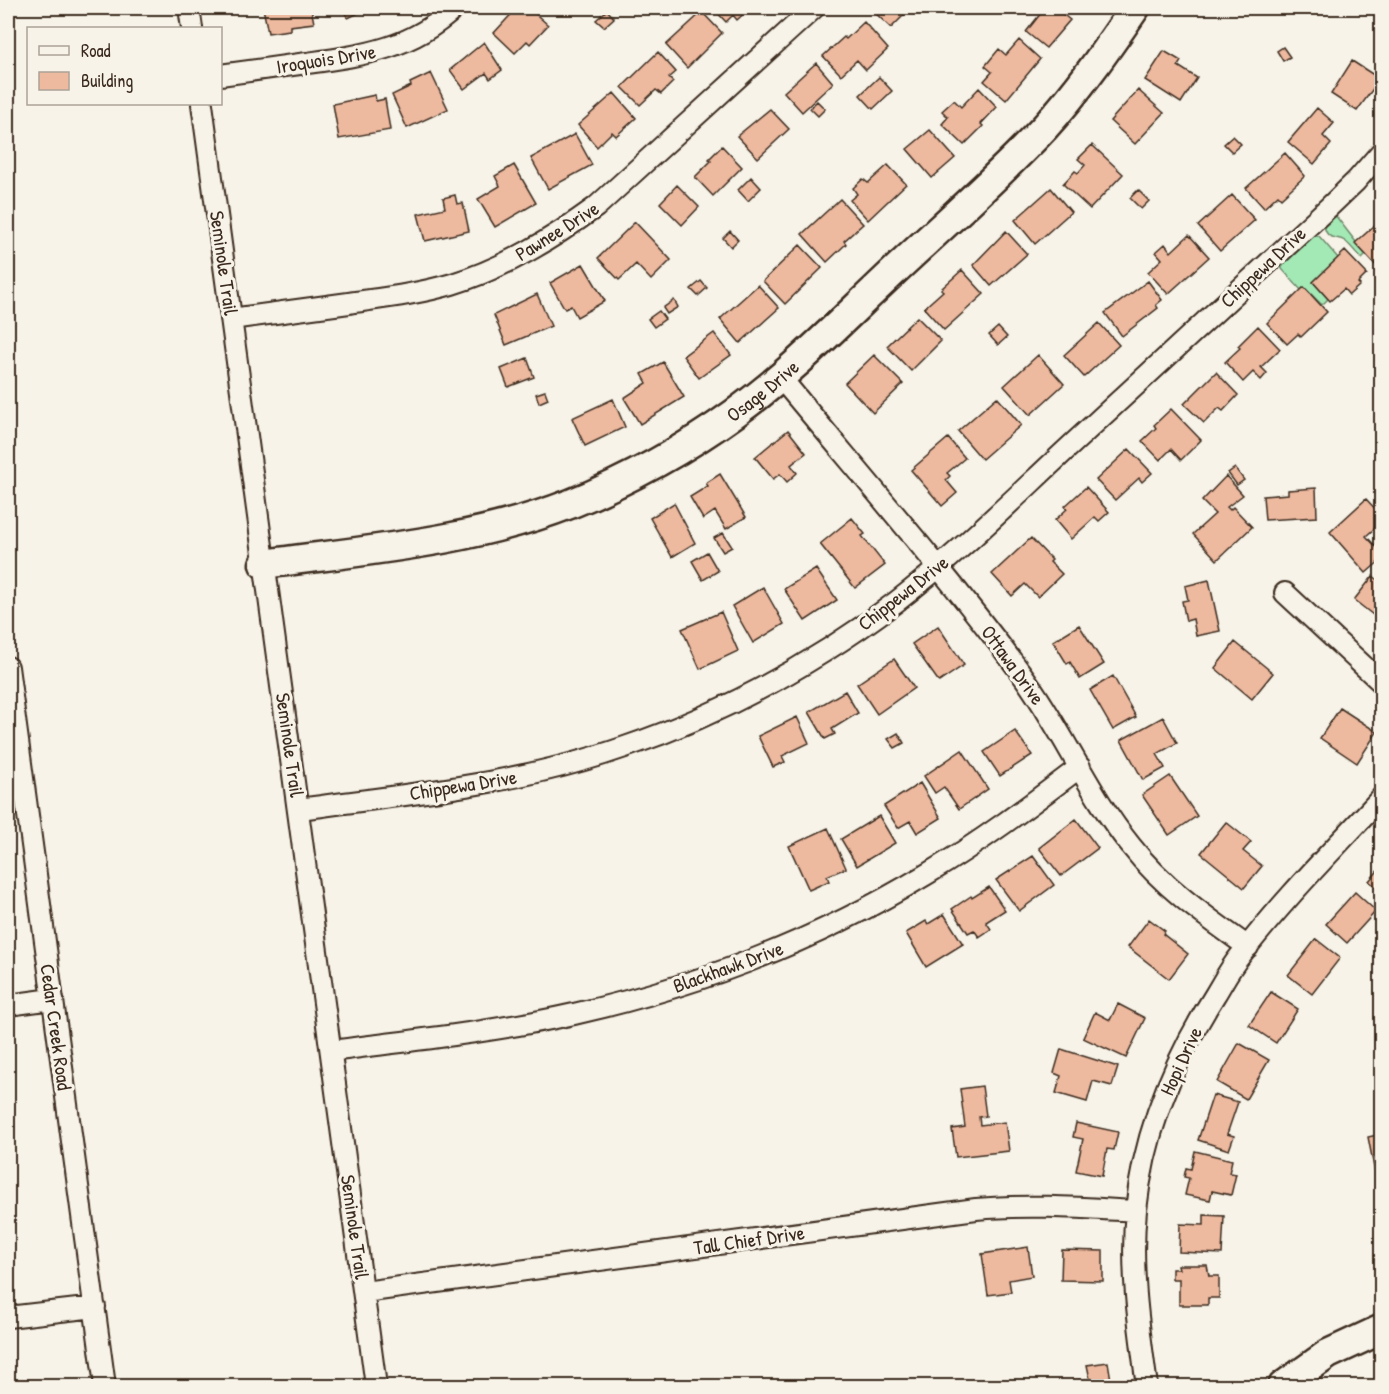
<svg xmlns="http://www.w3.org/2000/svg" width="1389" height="1394" viewBox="0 0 1389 1394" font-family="'Patrick Hand',sans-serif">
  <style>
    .green { fill: #a3e9b6; stroke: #6f8a6a; stroke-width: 1.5 }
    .building { fill: #edb99f; stroke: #3b2a1e; stroke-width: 1.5 }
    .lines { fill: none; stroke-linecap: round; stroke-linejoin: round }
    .street-casing { stroke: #3b2a1e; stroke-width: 24 }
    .secondary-casing { stroke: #3b2a1e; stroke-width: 33 }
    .street { stroke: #f7f3e8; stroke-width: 20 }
    .secondary { stroke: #f7f3e8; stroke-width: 28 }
    .labels { text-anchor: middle; stroke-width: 6; stroke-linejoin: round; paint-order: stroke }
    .street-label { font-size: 20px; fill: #3b2a1e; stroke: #f7f3e8 }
  </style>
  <rect width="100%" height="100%" fill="#f7f3e8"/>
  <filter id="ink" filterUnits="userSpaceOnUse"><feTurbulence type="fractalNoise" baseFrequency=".0167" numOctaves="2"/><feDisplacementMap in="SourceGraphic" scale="12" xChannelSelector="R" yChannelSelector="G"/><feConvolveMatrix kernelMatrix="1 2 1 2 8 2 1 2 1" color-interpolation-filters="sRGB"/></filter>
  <g filter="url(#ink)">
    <path class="green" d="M1335 215 1366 255 1362 259C1357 254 1351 246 1345 241 1336 235 1327 242 1324 225Z
      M1315 234 1319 236 1338 258 1313 282 1328 299 1322 305 1304 287 1301 290 1282 269 1281 264Z"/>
    <path class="building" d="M263 8H311L314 23 290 26V30L268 33Z
      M342 8H369L348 18Z
      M517 8H529L548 25 530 44 527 41 515 53 494 33Z
      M713 8H750L737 20 733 15 726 22Z
      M870 8H911L891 28Z
      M1045 8H1055L1070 20 1046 48 1026 32Z
      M607 10 614 18 604 27 596 20Z
      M702 12 722 33 687 68 666 45Z
      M864 22 888 49 866 70 857 60 841 75 823 56 844 37 846 39Z
      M1019 40 1040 59 1006 100 984 81 992 72 985 66 999 49 1006 55Z
      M484 42 502 70 490 79 486 73 464 89 450 70Z
      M1283 47 1290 57 1283 61 1277 51Z
      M1164 51 1181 61 1178 66 1197 78 1181 103 1145 80Z
      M658 52 676 72 669 78 673 82 661 94 656 90 640 105 622 87Z
      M1352 61 1380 79 1357 111 1331 94Z
      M816 63 833 83 802 112 784 92Z
      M431 73 448 109 407 128 392 95 411 86 410 83Z
      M879 77 892 91 873 109 860 95Z
      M979 88 997 107 981 124 983 126 964 145 942 124 948 117 942 111 954 100 961 107Z
      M1138 90 1164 113 1135 144 1110 121Z
      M614 93 636 118 616 136 612 132 597 147 578 125Z
      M375 95 376 101 385 99 390 130 339 139 333 104Z
      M817 101 825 109 818 116 810 108Z
      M1317 108 1334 123 1323 136 1331 144 1314 164 1288 142Z
      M770 109 789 129 758 158 737 136Z
      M930 130 955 158 932 178 907 149Z
      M575 134 592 165 548 189 531 158Z
      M1233 136 1241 144 1232 152 1224 144Z
      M1092 145 1123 174 1090 209 1063 184 1075 171 1078 173 1085 165 1078 159Z
      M722 146 742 167 713 196 695 177 711 161 709 159Z
      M1285 153 1305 176 1281 198 1278 195 1264 208 1246 188Z
      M514 165 536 203 495 227 478 199 500 186 495 176Z
      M888 165 906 184 868 220 850 200 857 194 853 188 863 179 868 183Z
      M751 177 761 188 748 201 738 190Z
      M677 185 699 207 682 225 660 203Z
      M1051 188 1071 212 1035 244 1015 220Z
      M1138 190 1149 201 1141 209 1130 198Z
      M455 195 457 204 463 203 469 231 425 241 418 214 445 208 443 198Z
      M1232 195 1255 220 1220 251 1198 226Z
      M840 199 863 224 844 241 846 244 827 262 802 234Z
      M1382 219V268L1380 270 1355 243Z
      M635 222 671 260 651 280 636 264 619 280 598 258Z
      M730 231 738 240 731 247 723 238Z
      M1006 231 1027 254 991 286 973 265Z
      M1189 235 1209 257 1168 294 1148 272 1162 259 1156 252 1165 244 1171 252Z
      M800 245 822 268 785 304 763 281Z
      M1345 251 1367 274 1358 283 1360 285 1349 295 1344 289 1330 301 1313 282Z
      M583 264 605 301 577 317 571 306 565 309 550 283Z
      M962 270 984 294 944 330 924 308 943 291 941 289Z
      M701 281 707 288 698 296 691 289Z
      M1148 281 1162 300 1156 305 1158 308 1122 336 1105 313Z
      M758 285 779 308 740 343 720 319Z
      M1304 287 1327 312 1301 337 1298 334 1287 344 1267 323Z
      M537 294 551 326 506 345 494 315Z
      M674 300 678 307 667 314 663 308Z
      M659 311 665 319 654 327 648 319Z
      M917 317 941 341 911 371 887 346Z
      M1099 323 1119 345 1084 377 1064 355Z
      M1258 326 1280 349 1261 367 1267 373 1261 380 1253 372 1243 382 1225 362 1240 348 1238 346Z
      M998 327 1007 337 998 345 989 335Z
      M714 333 731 355 699 378 683 356Z
      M874 355 903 384 873 413 845 383Z
      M1038 355 1064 384 1030 415 1004 386Z
      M527 358 534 377 508 387 501 369Z
      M663 362 684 397 640 424 624 398 647 383 642 374Z
      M1216 372 1238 395 1223 411 1219 408 1204 423 1184 404Z
      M545 391 548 399 539 403 536 394Z
      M997 397 1021 425 982 459 958 431Z
      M613 399 625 427 585 446 572 418Z
      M1171 409 1201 440 1181 460 1171 449 1160 460 1142 441 1156 428 1154 425Z
      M788 430 806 453 791 465 797 473 787 482 780 474 773 479 755 457Z
      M948 438 965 458 947 473 950 476 946 480 957 493 942 506 911 470Z
      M1129 449 1152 473 1142 482 1139 478 1115 500 1096 480Z
      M1235 468 1244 480 1237 485 1228 473Z
      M720 474 746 517 726 529 715 511 703 519 690 497 708 486 706 483Z
      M1226 476 1243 495 1227 507 1230 510 1233 507 1252 527 1217 560 1193 534 1215 514 1202 501Z
      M1086 487 1109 512 1099 521 1095 517 1071 539 1055 520 1067 509 1065 506Z
      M1316 488 1317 517 1265 520 1263 496 1288 494V490Z
      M1366 499 1382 516V522L1366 536 1382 553V559L1366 573 1330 532Z
      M674 503 695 543 672 557 650 518Z
      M852 518 865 534 862 536 885 565 855 588 820 544Z
      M723 533 732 547 723 552 714 538Z
      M1031 538 1052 560 1050 562 1062 574 1038 597 1025 584 1012 596 992 574Z
      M707 552 718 571 703 580 692 561Z
      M816 569 837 600 805 621 784 589Z
      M1373 576 1382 583V622L1354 600Z
      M1209 580 1220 631 1196 636 1193 619 1186 621 1182 601 1188 600 1185 586Z
      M763 587 784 624 753 643 732 606Z
      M721 612 738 651 700 669 682 629Z
      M1079 625 1104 664 1080 679 1070 662 1067 664 1053 641Z
      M938 626 964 665 939 682 912 644Z
      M1235 642 1273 673 1252 699 1215 668Z
      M894 659 914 688 877 714 857 684Z
      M1113 676 1136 717 1113 730 1090 690Z
      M845 691 858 713 832 729 835 734 825 739 809 712Z
      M1340 708 1377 732 1357 763 1320 738Z
      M797 717 809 743 782 756 785 762 773 767 758 736Z
      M1163 717 1177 743 1157 754 1165 768 1143 780 1121 740Z
      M1015 731 1032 755 1000 776 984 752Z
      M898 733 904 743 895 748 888 739Z
      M962 750 988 789 959 809 944 787 935 793 924 776Z
      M1170 776 1197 816 1169 835 1142 795Z
      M920 783 941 818 917 833 910 821 898 828 884 806Z
      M879 816 895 843 857 866 841 839Z
      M1076 819 1098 848 1061 876 1039 848Z
      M1226 822 1251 842 1243 851 1262 866 1244 888 1201 853Z
      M828 828 846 868 827 876 829 881 809 890 789 846Z
      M1033 856 1054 885 1019 911 996 880Z
      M1382 866V892L1369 881Z
      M989 887 1005 910 986 922 991 929 979 937 974 930 968 933 952 909 971 896 972 898Z
      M1355 892 1376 911 1347 943 1326 924Z
      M944 914 963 944 926 967 906 933 926 921 928 924Z
      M1149 919 1165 931 1163 934 1188 954 1169 979 1128 947Z
      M1316 939 1340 958 1312 994 1288 975Z
      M1271 992 1298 1009 1276 1043 1249 1025Z
      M1118 1004 1145 1018 1126 1058 1083 1038 1095 1012 1110 1020Z
      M1239 1043 1269 1060 1246 1099 1217 1082Z
      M1061 1049 1118 1067 1112 1086 1093 1081 1087 1102 1056 1093 1061 1076 1054 1073Z
      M982 1086 986 1116 979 1117 980 1125 1005 1122 1009 1151 956 1157 952 1129 965 1127 960 1089Z
      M1213 1095 1238 1102 1227 1134 1234 1136 1229 1150 1198 1140Z
      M1076 1123 1118 1132 1114 1150 1107 1149 1102 1176 1076 1171 1083 1139 1073 1137Z
      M1382 1134V1182L1377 1183 1368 1137Z
      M1195 1151 1232 1160 1229 1173 1236 1174 1231 1195 1212 1191 1210 1200 1185 1195 1189 1178 1184 1177 1186 1168 1191 1169Z
      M1204 1215 1224 1216 1222 1254 1179 1252 1180 1224 1204 1225Z
      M1028 1247 1032 1276 1009 1280 1011 1292 988 1295 982 1254Z
      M1062 1250 1103 1251V1281L1061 1280Z
      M1178 1265H1207L1209 1276H1219V1298H1208V1305H1179V1279H1172V1269H1179Z
      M1108 1362 1112 1386H1079L1078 1380 1090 1379 1087 1365Z"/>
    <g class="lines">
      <defs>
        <path id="street" d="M189 8 192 28
          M220 75C249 71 278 67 307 63 365 55 411 49 455 8
          M202 104 376 1386
          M231 319C270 314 310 308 349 303 383 298 418 294 452 284 505 268 552 239 596 207L814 8
          M780 377C861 475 945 571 1021 673 1062 728 1088 793 1131 846 1163 887 1206 917 1248 947
          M1285 593 1382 683
          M8 667 105 1386
          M299 809C409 794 520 784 625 747 722 714 814 664 896 602 961 552 1019 493 1080 437 1162 361 1245 284 1329 207L1356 181 1382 151
          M8 1005 53 999
          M331 1051C412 1040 494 1032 574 1014 698 986 818 940 927 874 981 842 1030 805 1080 767
          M364 1292 976 1209C1029 1204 1083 1208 1136 1211
          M8 1317 95 1307
          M1147 1386C1139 1328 1130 1269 1136 1210 1144 1132 1174 1060 1215 995 1223 982 1230 968 1240 956 1283 900 1334 849 1382 797"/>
        <g id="secondary">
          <path id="s1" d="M264 564C367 550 473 542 570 504 629 480 684 450 735 413 796 369 849 313 904 262 951 218 1000 175 1044 128 1078 91 1107 49 1135 8"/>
          <path d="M1283 1386 1328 1354 1382 1329"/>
        </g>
      </defs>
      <use href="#street" class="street-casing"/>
      <use href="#secondary" class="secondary-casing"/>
      <use href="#street" class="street"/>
      <use href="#secondary" class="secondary"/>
    </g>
  </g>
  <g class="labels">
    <g class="street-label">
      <text transform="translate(326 59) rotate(-9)" y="7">Iroquois Drive</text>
      <text transform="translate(557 231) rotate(-32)" y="7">Pawnee Drive</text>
      <text transform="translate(224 263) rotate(82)" y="7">Seminole Trail</text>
      <text transform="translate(1263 267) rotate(-43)" y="7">Chippewa Drive</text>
      <text dy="7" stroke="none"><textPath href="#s1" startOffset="537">Osage Drive</textPath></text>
      <text transform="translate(903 593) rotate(-38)" y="7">Chippewa Drive</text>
      <text transform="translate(1013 665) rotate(54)" y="7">Ottawa Drive</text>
      <text transform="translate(290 745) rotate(82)" y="7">Seminole Trail</text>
      <text transform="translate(463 785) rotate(-9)" y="7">Chippewa Drive</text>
      <text transform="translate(728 967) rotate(-20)" y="7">Blackhawk Drive</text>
      <text transform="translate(56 1027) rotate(82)" y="7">Cedar Creek Road</text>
      <text transform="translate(1181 1061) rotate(-65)" y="7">Hopi Drive</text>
      <text transform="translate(355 1227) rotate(82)" y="7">Seminole Trail</text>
      <text transform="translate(749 1240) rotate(-8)" y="7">Tall Chief Drive</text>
    </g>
  </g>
  <rect width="1389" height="1394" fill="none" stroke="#f7f3e8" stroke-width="30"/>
  <rect x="15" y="15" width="1359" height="1364" fill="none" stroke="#3b2a1e" stroke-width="2" filter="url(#ink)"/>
  <rect x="27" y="27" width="195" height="78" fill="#f7f3e8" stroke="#aca397" stroke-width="1.5"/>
  <rect x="39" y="46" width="30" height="9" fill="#f7f3e8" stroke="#aca397" stroke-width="1.5"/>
  <text x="81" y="57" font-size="18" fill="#3b2a1e">Road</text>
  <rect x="39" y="72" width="30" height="18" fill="#edb99f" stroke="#aca397" stroke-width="1.5"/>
  <text x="81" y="87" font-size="18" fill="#3b2a1e">Building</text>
</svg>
